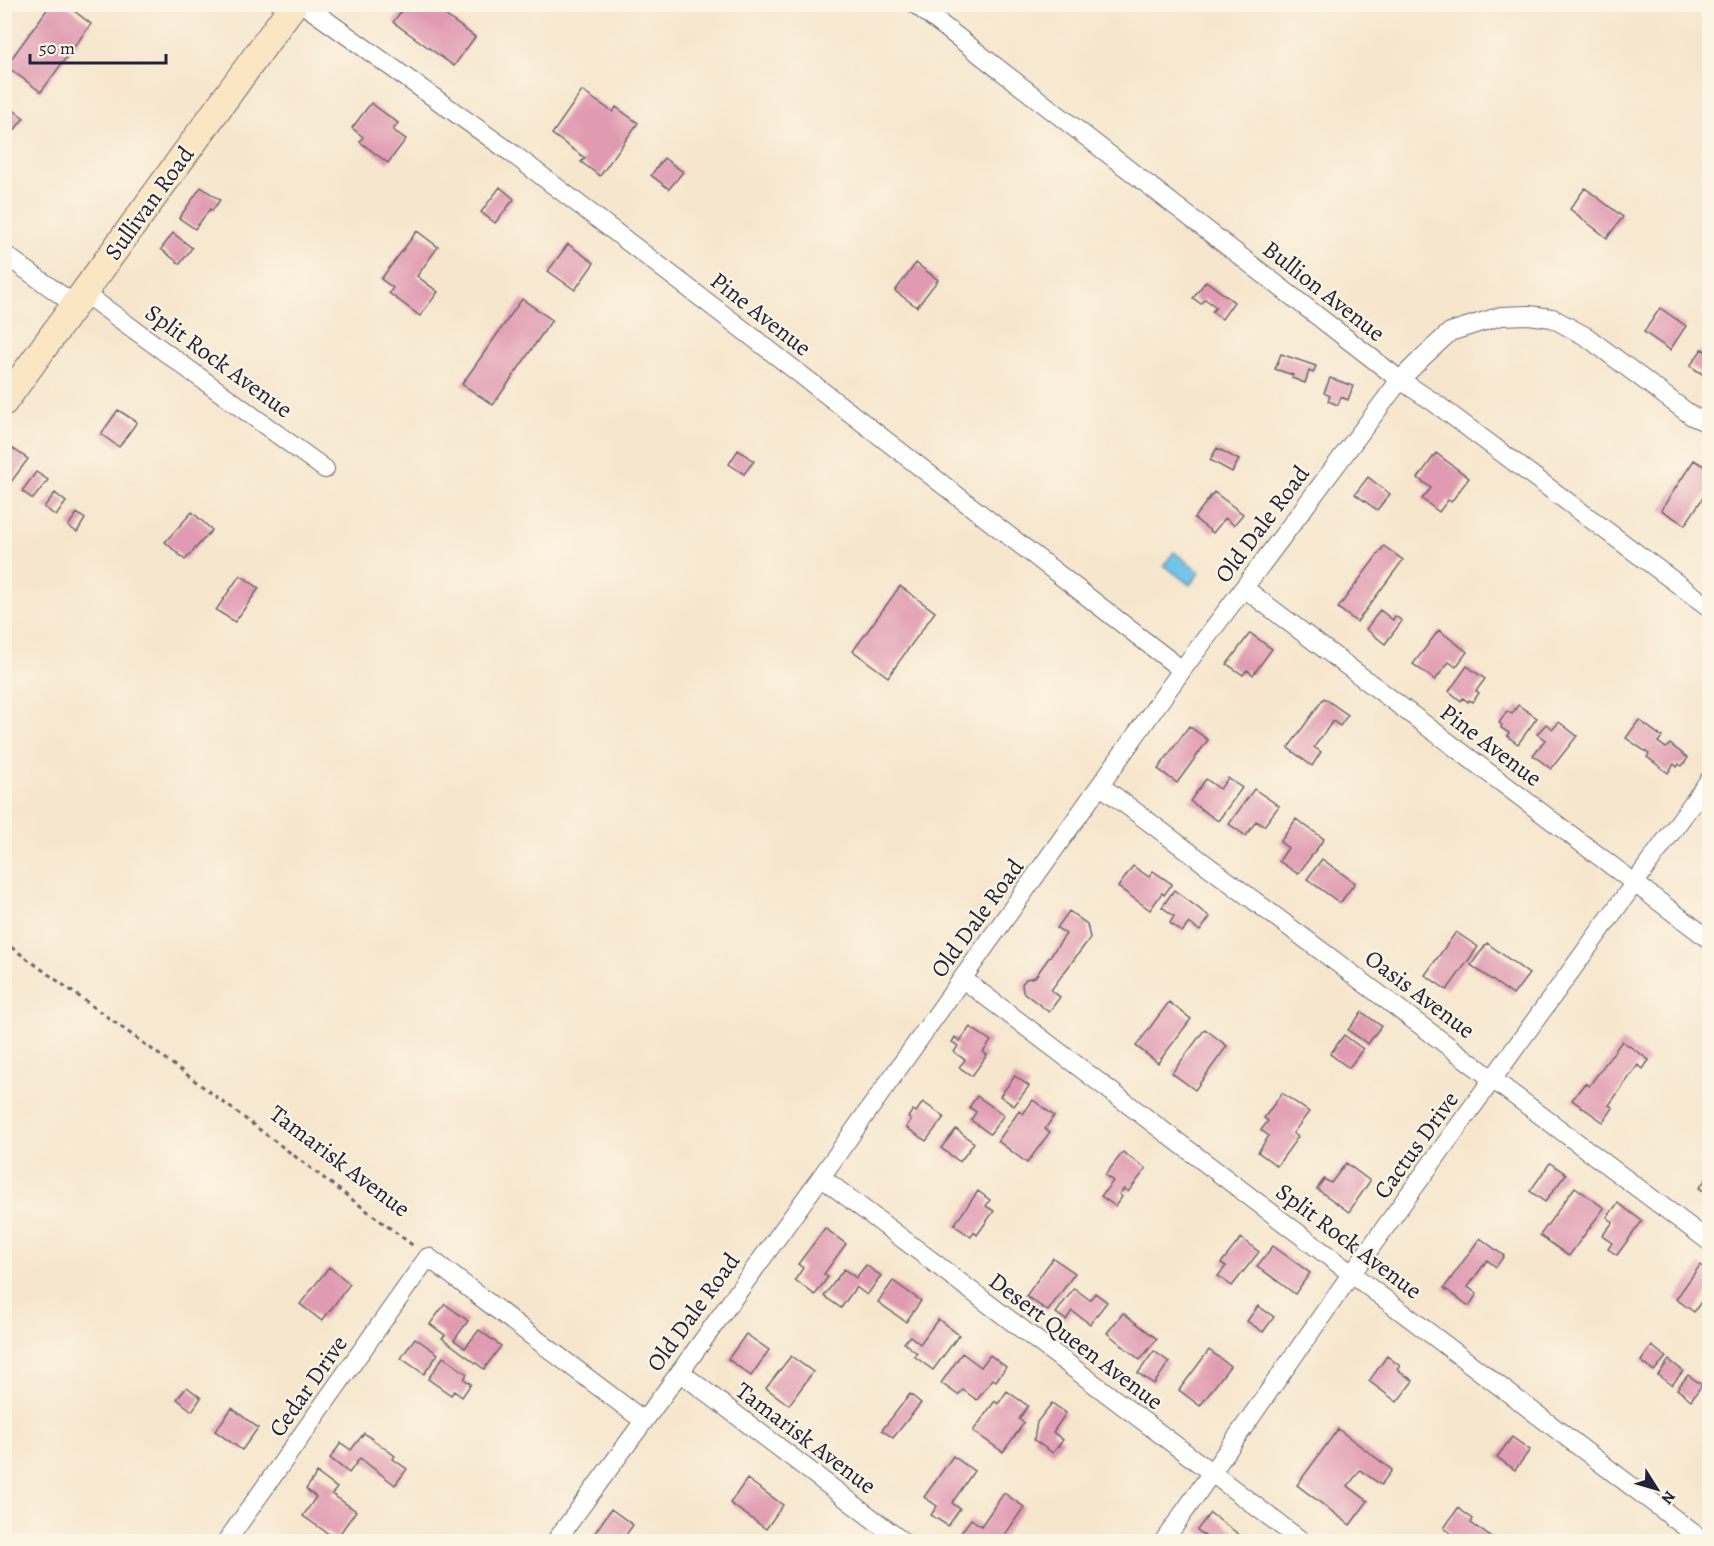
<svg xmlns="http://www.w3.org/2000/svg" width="1714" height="1546" viewBox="0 0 1714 1546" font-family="Alegreya,serif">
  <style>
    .water { fill: #6dc3ea; stroke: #487292; stroke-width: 1.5 }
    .building { fill: #e09ab1 }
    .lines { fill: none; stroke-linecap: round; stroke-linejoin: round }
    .lane-casing { stroke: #6c676e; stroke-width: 11 }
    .street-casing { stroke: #6c676e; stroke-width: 20 }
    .secondary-casing { stroke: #6c676e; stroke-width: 29 }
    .path { stroke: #6c676e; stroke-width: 3; stroke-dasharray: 4.5 4.5; stroke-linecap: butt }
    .lane { stroke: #fff; stroke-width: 9 }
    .street { stroke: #fff; stroke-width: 18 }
    .secondary { stroke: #fbe6c4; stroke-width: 27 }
    .labels { text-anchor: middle; stroke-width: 4.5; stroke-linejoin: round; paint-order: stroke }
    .street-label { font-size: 24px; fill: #22223b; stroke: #fcf5e5 }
  </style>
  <rect width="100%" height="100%" fill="#fcf5e5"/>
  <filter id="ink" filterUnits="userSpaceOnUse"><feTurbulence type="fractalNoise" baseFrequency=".0167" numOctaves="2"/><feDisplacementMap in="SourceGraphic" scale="12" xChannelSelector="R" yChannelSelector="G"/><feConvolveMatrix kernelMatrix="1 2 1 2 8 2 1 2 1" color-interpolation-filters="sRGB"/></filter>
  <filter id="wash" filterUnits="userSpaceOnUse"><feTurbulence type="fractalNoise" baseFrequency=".008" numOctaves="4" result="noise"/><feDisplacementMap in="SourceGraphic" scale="24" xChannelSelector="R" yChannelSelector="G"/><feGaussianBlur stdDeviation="1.35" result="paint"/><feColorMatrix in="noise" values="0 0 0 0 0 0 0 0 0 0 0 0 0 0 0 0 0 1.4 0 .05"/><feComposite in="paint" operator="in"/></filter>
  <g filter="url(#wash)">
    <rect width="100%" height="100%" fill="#f6e6cd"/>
    <path class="water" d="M1174 552 1200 572 1190 585 1164 565Z"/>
    <g id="blocks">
      <path class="building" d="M51 4H65L91 24 41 92 6 66Z
        M407 4H430L475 37 454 66 393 22Z
        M582 91 613 112 616 107 638 123 600 176 581 162 585 158 552 134Z
        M4 103 24 118 4 143Z
        M371 103 398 123 393 130 406 139 388 163 360 142 363 137 352 128Z
        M664 158 683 172 669 189 651 175Z
        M201 187 220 200 212 211 210 209 195 229 179 218Z
        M500 187 514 199 495 223 481 212Z
        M1585 188 1623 217 1607 238 1570 209Z
        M417 231 438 247 417 276 438 292 420 316 389 293 393 288 381 279Z
        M173 233 192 248 180 264 161 249Z
        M568 244 594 263 575 290 548 271Z
        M916 263 938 280 917 307 895 291Z
        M1206 281 1234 302 1222 319 1212 312 1216 307 1205 299 1201 304 1193 298Z
        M522 299 552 320 493 405 462 384Z
        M1660 308 1686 326 1670 350 1644 332Z
        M1702 349 1710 354V379L1690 366Z
        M1281 354 1316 366 1313 373 1309 371 1305 383 1292 378 1293 375 1275 369Z
        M1330 378 1353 386 1348 400 1341 397 1338 405 1328 401 1330 396 1324 393Z
        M118 410 137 422 119 447 101 434Z
        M12 448 28 459 11 482 4 478V458Z
        M1217 448 1239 460 1232 472 1210 460Z
        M738 450 754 461 744 474 729 464Z
        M1436 453 1469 478 1451 502 1448 500 1439 512 1422 499 1431 488 1418 478Z
        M1694 460 1710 470V487L1685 525 1661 510Z
        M36 472 48 480 33 499 22 491Z
        M1368 477 1390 494 1377 510 1355 494Z
        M1214 492 1243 514 1234 525 1225 518 1213 533 1194 518Z
        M55 493 66 502 56 516 44 507Z
        M192 512 212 530 185 560 165 542Z
        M77 513 85 519 77 532 68 526Z
        M1384 546 1403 560 1357 622 1338 608Z
        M240 575 259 588 235 622 216 610Z
        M900 586 935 612 888 677 853 651Z
        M1380 610 1393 620 1395 616 1402 621 1385 644 1366 629Z
        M1439 630 1467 652 1456 667 1449 662 1435 680 1413 664Z
        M1250 633 1272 649 1253 675 1247 670 1243 675 1227 664Z
        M1467 666 1485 679 1476 691 1479 693 1473 702 1469 700 1468 702 1463 698 1461 701 1449 691Z
        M1324 698 1348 715 1340 726 1333 721 1314 747 1321 752 1312 766 1288 748Z
        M1518 705 1537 718 1518 744 1507 736 1509 733 1501 728 1502 725 1499 723 1507 711 1512 714Z
        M1639 720 1662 737 1658 742 1666 748 1670 744 1688 758 1682 766 1679 764 1677 767 1674 764 1668 773 1647 757 1649 754 1626 738Z
        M1559 722 1577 736 1551 769 1533 755 1545 740 1537 734 1546 724 1553 729Z
        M1189 726 1208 740 1177 783 1158 769Z
        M1228 778 1242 788 1218 821 1190 801 1206 779 1220 789Z
        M1254 789 1279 806 1264 826 1256 821 1246 836 1229 824Z
        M1296 819 1324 839 1298 874 1279 861 1288 848 1280 842Z
        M1322 859 1355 883 1340 903 1307 879Z
        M1133 866 1149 877 1153 871 1172 884 1164 895 1162 893 1150 910 1118 887Z
        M1174 890 1210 917 1200 931 1189 923 1182 932 1170 923 1174 916 1162 907Z
        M1069 911 1087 924 1090 938 1051 990 1060 997 1049 1012 1023 992 1022 984 1026 979 1035 977 1066 934 1057 928Z
        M1456 932 1478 947 1447 990 1425 975Z
        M1487 943 1529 974 1513 995 1471 965Z
        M1169 1002 1191 1019 1158 1063 1136 1046Z
        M1362 1012 1381 1026 1368 1044 1348 1030Z
        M970 1027 991 1041 983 1052 987 1055 972 1076 959 1067 965 1060 954 1052 958 1046 952 1042 955 1037 960 1041Z
        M1205 1029 1227 1046 1195 1090 1172 1073Z
        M1344 1035 1363 1049 1349 1068 1330 1054Z
        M1622 1041 1649 1060 1643 1069 1638 1065 1609 1105 1613 1108 1603 1122 1572 1100 1585 1083 1589 1086Z
        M1015 1076 1029 1086 1014 1106 1000 1096Z
        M1282 1093 1309 1112 1293 1133 1298 1137 1277 1166 1258 1152 1269 1136 1261 1130 1268 1121 1264 1118Z
        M977 1096 1004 1115 990 1134 971 1120 976 1112 969 1107Z
        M1033 1100 1054 1116 1045 1129 1050 1132 1027 1163 998 1141 1019 1111 1023 1114Z
        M923 1102 944 1117 926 1141 906 1127 911 1120 908 1117 913 1110 916 1112Z
        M956 1129 974 1143 960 1162 941 1148Z
        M1123 1152 1146 1169 1128 1192 1124 1189 1119 1194 1122 1197 1115 1206 1101 1196 1113 1181 1105 1175Z
        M1346 1163 1370 1181 1349 1212 1317 1189 1324 1179 1331 1183Z
        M1550 1163 1566 1174 1545 1202 1530 1191Z
        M1710 1174V1195L1699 1188Z
        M1575 1187 1604 1208 1569 1256 1540 1235Z
        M978 1191 990 1200 986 1206 994 1211 977 1235 974 1232 971 1237 954 1225Z
        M1618 1203 1642 1221 1617 1255 1608 1249 1612 1243 1602 1236 1613 1222 1607 1217Z
        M825 1228 846 1244 824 1274 828 1277 815 1295 795 1280 803 1268 798 1264Z
        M1241 1238 1259 1252 1232 1286 1218 1276 1226 1266 1221 1263Z
        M1480 1238 1504 1256 1496 1267 1487 1260 1468 1287 1477 1294 1469 1306 1444 1288Z
        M1273 1246 1310 1273 1295 1294 1257 1266Z
        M1053 1258 1075 1273 1048 1311 1026 1296Z
        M866 1265 881 1276 867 1295 856 1287 841 1308 824 1296 844 1269 856 1278Z
        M1700 1265 1710 1272V1289L1694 1312 1676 1299Z
        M329 1267 350 1284 322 1321 300 1304Z
        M893 1281 921 1301 906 1322 878 1302Z
        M1074 1288 1090 1300 1095 1293 1107 1302 1090 1324 1072 1311 1066 1320 1056 1313Z
        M445 1304 468 1321 454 1340 465 1348 479 1330 501 1346 484 1369 442 1338 445 1335 430 1324Z
        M1258 1306 1274 1317 1263 1332 1247 1321Z
        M1123 1313 1157 1339 1140 1360 1107 1333Z
        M938 1319 959 1335 933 1370 914 1356 917 1353 904 1343 910 1336 920 1344Z
        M746 1334 769 1350 751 1376 728 1359Z
        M415 1338 438 1354 424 1374 401 1358Z
        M1652 1346 1666 1357 1654 1371 1641 1361Z
        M1209 1350 1230 1366 1200 1406 1179 1390Z
        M1154 1351 1169 1362 1154 1384 1138 1373Z
        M962 1353 981 1367 990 1355 1006 1367 996 1381 993 1379 977 1400 963 1390 958 1395 941 1383Z
        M791 1356 813 1372 789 1405 766 1388Z
        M1387 1356 1400 1366 1397 1369 1413 1381 1397 1402 1369 1381Z
        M443 1357 467 1374 464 1379 471 1384 462 1397 454 1391 451 1395 428 1379Z
        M1669 1360 1683 1371 1672 1385 1658 1375Z
        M1688 1375 1702 1385 1691 1400 1677 1389Z
        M187 1387 201 1398 192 1411 177 1399Z
        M1007 1391 1028 1406 1019 1419 1024 1423 1003 1452 973 1431 995 1401 998 1404Z
        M910 1394 921 1403 893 1438 882 1430Z
        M1052 1403 1066 1413 1053 1432 1063 1440 1053 1453 1034 1440 1037 1422Z
        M232 1408 258 1428 242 1450 215 1431Z
        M1338 1429 1392 1470 1381 1485 1360 1470 1348 1486 1368 1501 1350 1525 1297 1485Z
        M364 1433 395 1456 393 1459 407 1469 395 1485 360 1458 349 1473 330 1458 341 1443 351 1450Z
        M1512 1437 1530 1450 1515 1470 1497 1457Z
        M953 1456 974 1471 952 1503 960 1509 948 1526 931 1515 937 1506 924 1497Z
        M317 1473 337 1488 332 1494 356 1511 336 1539 303 1516 316 1497 306 1489Z
        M747 1479 783 1505 766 1529 730 1503Z
        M1004 1493 1024 1507 1000 1542H968L959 1535 971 1519 981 1526Z
        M1458 1508 1473 1519 1471 1523 1495 1540 1494 1542H1454L1457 1538 1444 1528Z
        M611 1509 633 1525 621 1542H599L592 1537Z
        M1210 1513 1245 1539 1244 1542H1213L1197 1530Z"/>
    </g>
  </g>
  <g filter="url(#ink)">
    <use href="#blocks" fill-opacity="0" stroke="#6c676e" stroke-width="1.5"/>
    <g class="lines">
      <defs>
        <path id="lane" d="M75 1542 84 1539 103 1542"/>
        <path id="street" d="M303 4 513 154 733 322 1182 670
          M915 4 1400 380 1435 403 1710 608
          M4 254 75 305
          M84 293 325 469
          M1244 588 1710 940
          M1101 786 1710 1242
          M963 979 1705 1542
          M821 1177 1303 1542
          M680 1372 903 1542
          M226 1542 428 1257 644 1421
          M555 1542 680 1372 821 1177 1182 670 1400 380 1424 356 1450 332 1501 316 1529 315 1552 318 1587 337 1692 416 1710 424
          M1163 1542 1352 1273 1710 779"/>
        <path id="secondary" d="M4 402 294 4"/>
      </defs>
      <use href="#lane" class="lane-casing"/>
      <use href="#street" class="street-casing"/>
      <use href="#secondary" class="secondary-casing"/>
      <path class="path" d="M4 942 186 1074 415 1247"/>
      <use href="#lane" class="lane"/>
      <use href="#street" class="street"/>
      <use href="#secondary" class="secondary"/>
    </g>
  </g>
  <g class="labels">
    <g class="street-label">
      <text transform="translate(149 203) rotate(-54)" y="8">Sullivan Road</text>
      <text transform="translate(1324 291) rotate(38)" y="8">Bullion Avenue</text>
      <text transform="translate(761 314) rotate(38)" y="8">Pine Avenue</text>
      <text transform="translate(219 361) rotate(36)" y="8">Split Rock Avenue</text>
      <text transform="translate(1262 524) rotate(-53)" y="8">Old Dale Road</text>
      <text transform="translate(1491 745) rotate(37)" y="8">Pine Avenue</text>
      <text transform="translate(977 918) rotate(-54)" y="8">Old Dale Road</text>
      <text transform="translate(1420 994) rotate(37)" y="8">Oasis Avenue</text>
      <text transform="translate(1416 1145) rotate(-54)" y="8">Cactus Drive</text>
      <text transform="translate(340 1161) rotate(37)" y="8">Tamarisk Avenue</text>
      <text transform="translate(1349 1241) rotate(37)" y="8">Split Rock Avenue</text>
      <text transform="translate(693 1312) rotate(-54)" y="8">Old Dale Road</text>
      <text transform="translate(1076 1341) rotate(37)" y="8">Desert Queen Avenue</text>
      <text transform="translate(308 1386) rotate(-55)" y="8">Cedar Drive</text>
      <text transform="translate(806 1438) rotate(37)" y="8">Tamarisk Avenue</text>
    </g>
  </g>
  <rect width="1714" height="1546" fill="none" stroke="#fcf5e5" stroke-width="24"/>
  <g transform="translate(1657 1489) rotate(127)" stroke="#fcf5e5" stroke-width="4.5" paint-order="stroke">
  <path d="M0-4.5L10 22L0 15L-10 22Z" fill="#22223b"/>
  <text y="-9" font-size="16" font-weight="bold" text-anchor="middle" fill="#22223b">N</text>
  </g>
  <path d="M30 54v9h136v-9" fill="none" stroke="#22223b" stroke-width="3"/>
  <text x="39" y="54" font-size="18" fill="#22223b" stroke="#fcf5e5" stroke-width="4.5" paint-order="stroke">50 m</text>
</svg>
